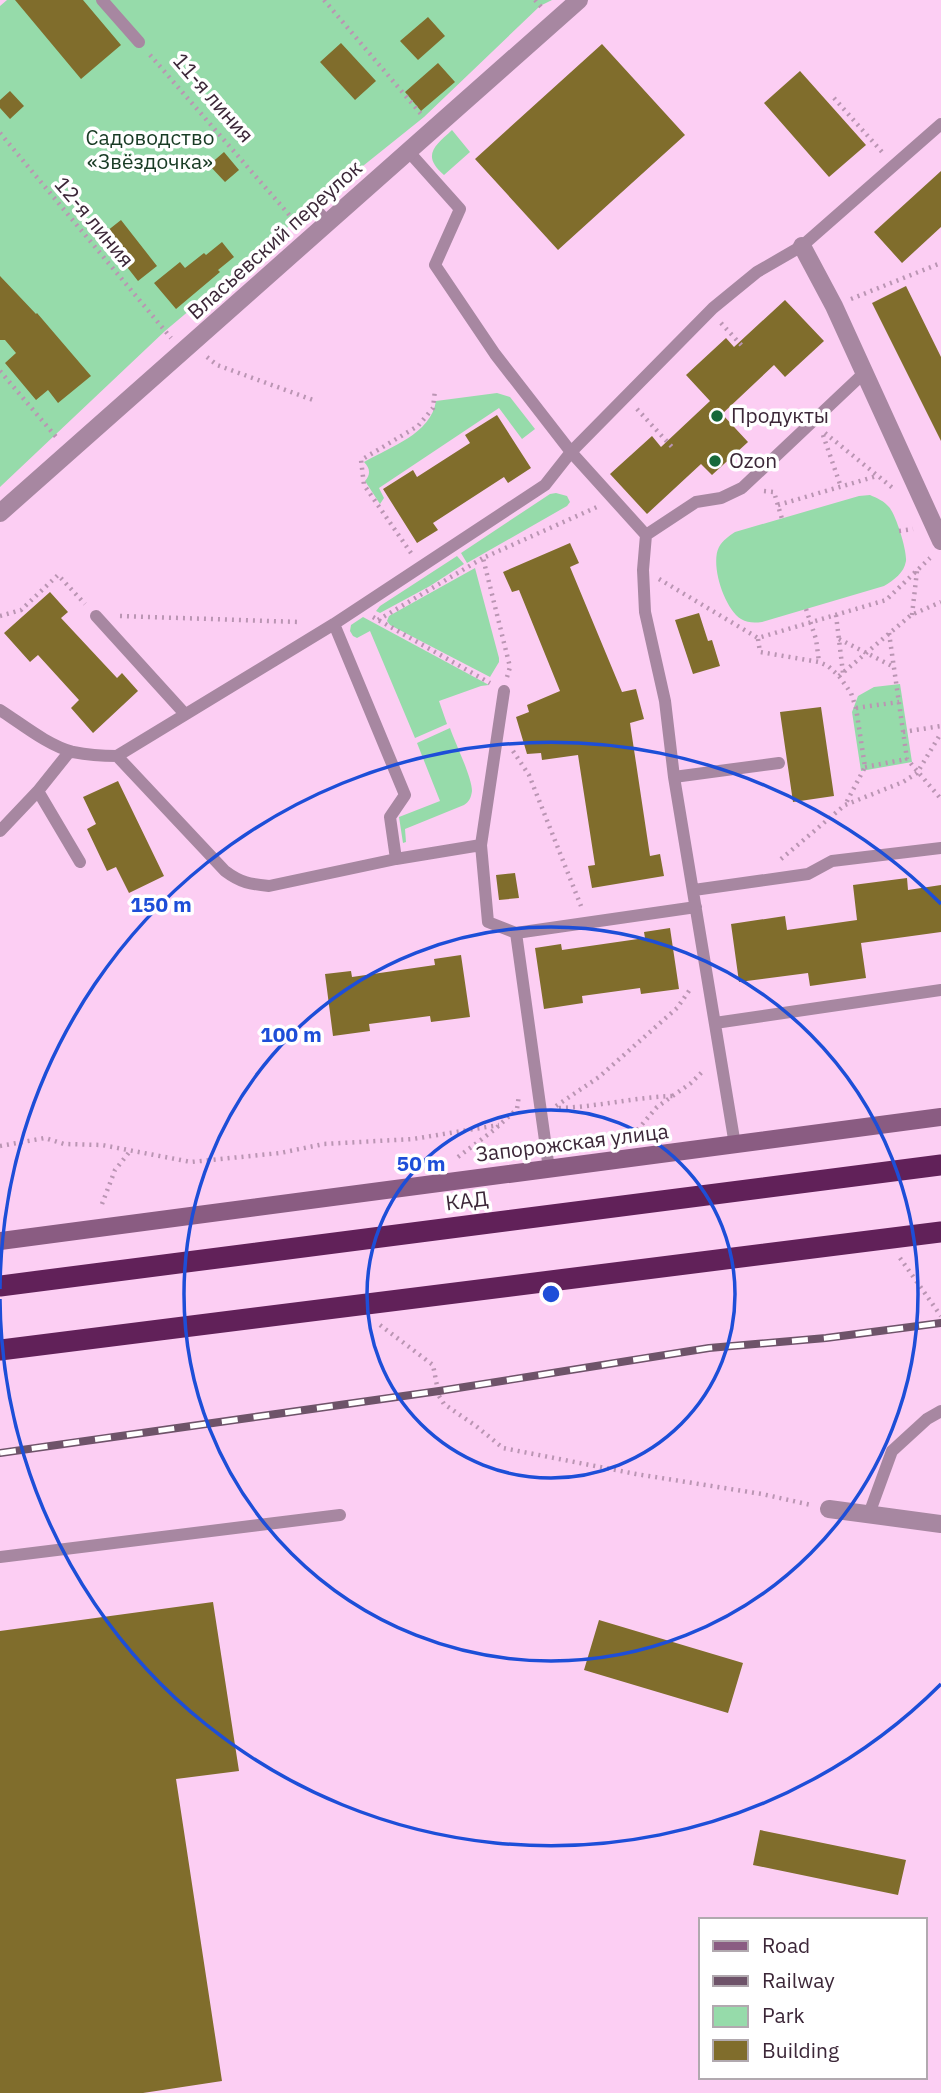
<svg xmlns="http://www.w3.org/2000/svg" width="941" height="2093" viewBox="0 0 941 2093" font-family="'IBM Plex Sans',sans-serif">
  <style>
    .green { fill: #96dbaa }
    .building { fill: #806d2c }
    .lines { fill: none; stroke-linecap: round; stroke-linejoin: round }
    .path { stroke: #ba95b3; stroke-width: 4.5; stroke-dasharray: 2 5; stroke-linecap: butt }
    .lane { stroke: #a787a1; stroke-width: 12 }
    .street { stroke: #a787a1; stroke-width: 18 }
    .secondary { stroke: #8a5c82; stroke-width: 18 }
    .highway { stroke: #612159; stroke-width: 21 }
    .rail-casing { stroke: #6e5369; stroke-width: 8 }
    .rail { stroke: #fff; stroke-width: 5; stroke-dasharray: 16; stroke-linecap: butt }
    .highway-bridge { stroke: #612159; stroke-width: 21 }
    .ring { fill: none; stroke: #1d4ed8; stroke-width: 3.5 }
    .poi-dot { fill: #17693a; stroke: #fff; stroke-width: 2.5 }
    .labels { text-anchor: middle; stroke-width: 7; stroke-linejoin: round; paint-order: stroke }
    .street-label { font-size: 21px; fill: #3c2738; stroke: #fff }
    .park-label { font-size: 21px; fill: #183b24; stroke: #fff }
    .poi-label { font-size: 21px; fill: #3c2738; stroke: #fff; text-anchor: start }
    .centre { fill: #1d4ed8; stroke: #fff; stroke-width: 3.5 }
    .ring-label { font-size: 21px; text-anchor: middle; font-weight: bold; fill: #1d4ed8; stroke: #fff; stroke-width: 7; stroke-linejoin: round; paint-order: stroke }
  </style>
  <rect width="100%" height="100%" fill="#fccef3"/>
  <path class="green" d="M7 0H552L540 6 424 117 313 206 165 331 0 487V6Z
    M452 130 470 152 444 175C421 155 435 146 452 130Z
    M497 393 510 397 535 429 522 439 499 408 379 488 384 498 380 504 365 481C371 474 370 468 364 462 390 447 431 434 436 401Z
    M556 493 567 496 570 502 567 506 467 563 461 553 550 494Z
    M870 495C877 498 884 501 889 507 896 515 907 550 906 561 904 573 894 580 884 586L762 622C754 623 748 623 741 619 724 608 710 564 719 547 723 540 729 536 735 532L859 496Z
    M457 556 464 564 430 586 380 613 376 611 380 606Z
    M475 568 499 658V662L490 677 390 625 387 621 389 616Z
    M363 617 489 685 481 686 439 701 447 724 415 738 370 631 357 638 353 636 350 631 351 625Z
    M900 684 912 762 861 771 852 712 858 696 874 687Z
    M450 728C455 743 472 777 472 791 471 798 469 802 464 805L405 829 406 842 403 843 399 817 440 801 417 743Z"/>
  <path class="building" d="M15 0H83L121 45 81 79Z
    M428 17 445 36 418 60 400 41Z
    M341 43 376 81 355 100 320 62Z
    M602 44 685 135 558 250 475 159Z
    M438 63 455 82 421 111 405 92Z
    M800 71 866 145 829 177 764 103Z
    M10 91 24 106 10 119 0 108V100Z
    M224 152 239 170 225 182 209 165Z
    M941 171V227L902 263 874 232Z
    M121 220 157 266 138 281 102 235Z
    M222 242 234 257 218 270 220 272 176 309 154 283 180 262 185 268 204 253 206 255Z
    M0 276 36 314 37 313 91 376 58 403 48 390 36 400 5 363 16 353 5 340H0Z
    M906 286 941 357V441L872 303Z
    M785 300 824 341 785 377 774 365 722 414 686 375 726 338 734 347Z
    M710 401 748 442 712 475 701 464 647 514 610 474 652 436 661 447Z
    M497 415 531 468 508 483 504 477 433 523 438 530 417 543 383 489 413 470 417 477 470 443 465 435Z
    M570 543 579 563 570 567 622 692 636 689 644 719 630 723 650 856 660 854 664 876 592 888 588 866 595 865 578 755 542 760 541 753 527 754 516 717 529 712 527 705 560 691 519 590 512 592 503 572Z
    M50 592 68 612 61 618 117 678 122 673 138 691 93 733 71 708 79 700 38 655 30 662 4 633Z
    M699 613 708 641 712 640 720 666 693 674 675 620Z
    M821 707 834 796 793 802 780 712Z
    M118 781 164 876 129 893 116 867 107 871 87 829 96 824 83 797Z
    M515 873 519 898 499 900 496 875Z
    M907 878 908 890 941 885V932L861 943 866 978 810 986 808 973 739 982 731 924 785 916 787 930 857 920 853 885Z
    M670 928 679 989 641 994 640 988 582 996 583 1003 544 1009 535 948 561 944 562 950 645 938 644 932Z
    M461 955 470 1017 431 1022 430 1016 369 1024 370 1031 333 1036 325 974 351 971 352 977 435 965 434 959Z
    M213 1602 239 1771 176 1779 222 2081 143 2093H0V1631Z
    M599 1620 743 1663 728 1713 584 1670Z
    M760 1830 906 1860 898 1895 753 1865Z"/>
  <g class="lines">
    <path class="path" d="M324 0 421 114
      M535 0 542 8
      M150 55 298 225
      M834 98 882 152
      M0 133 171 338
      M851 299 941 263
      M721 323 744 348
      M207 357 217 365 313 400
      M0 371 57 438
      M637 409 672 447
      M825 433 894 489
      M823 435 841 487
      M764 491 774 492 782 519
      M778 505 877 476
      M899 531 913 529
      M411 553 364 485 361 460 418 426 433 408 435 390
      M659 579 758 638 886 600 930 558
      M806 609 816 639 819 662
      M836 615 843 673
      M912 615 917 571
      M0 616 21 610 58 575 85 604
      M120 616 300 622
      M373 617 490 683
      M378 620 483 558
      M889 633 907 759 941 799
      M758 639 760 652 819 662 828 666 839 676 851 693 856 708 865 767 845 805
      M839 639 894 667
      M839 676 911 615 941 602
      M507 677 510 667 483 558 597 507
      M856 708 899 702
      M903 732 941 726
      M513 751 529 775 581 906
      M865 767 907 759
      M781 859 845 805 903 782 917 773 941 733
      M556 1106 599 1077 677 1008 691 988
      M559 1108C597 1107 635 1097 674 1096
      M633 1135 657 1107 691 1083 704 1070
      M0 1146 45 1138 64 1144 102 1145 191 1162 280 1153 324 1144 413 1139 499 1125
      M458 1157 494 1130 517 1109 519 1095
      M102 1204 115 1170 131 1150
      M900 1258 941 1316
      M380 1325 433 1365 439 1396 444 1404 476 1426 503 1448 636 1474 762 1494 811 1505"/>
    <path class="lane" d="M102 0 139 42
      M409 152 460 209 435 265 495 354 571 452 646 535 696 502 721 498 742 488 864 373
      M313 206 328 223
      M646 535 643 570 645 612 665 701 674 777 735 1145
      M96 616 185 714
      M334 624 405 795 390 817 396 859
      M0 710C22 724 47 745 73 752 88 755 102 756 117 756L334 624 545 485 571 452 713 308 757 272 802 246 941 124
      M70 751 38 791 80 862
      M117 756 225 871C241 883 250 884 269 886L396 859 481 845 488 922 516 933 696 907
      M674 777 779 763
      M0 831 38 791
      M481 845 504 691
      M694 890 808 874 832 861 941 848
      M516 933 549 1169
      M715 1023 941 990
      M869 1514 892 1451 927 1419 941 1411
      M0 1557 340 1515"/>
    <path class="street" d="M802 246 834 306 941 541
      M0 513 579 0
      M829 1509 941 1524"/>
    <path class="secondary" d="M0 1241 941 1117"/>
    <path class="highway" d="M0 1286 941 1165"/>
    <defs>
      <path id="rail" d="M0 1453 439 1391 709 1348 826 1338 941 1323"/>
    </defs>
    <use href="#rail" class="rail-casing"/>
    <use href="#rail" class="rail"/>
    <path class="highway-bridge" d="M0 1350 941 1232"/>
  </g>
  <g class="ring">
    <circle cx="551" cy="1294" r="184"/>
    <circle cx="551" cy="1294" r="367"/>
    <path d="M941 1684A551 551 0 0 1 0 1299M0 1289A551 551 0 0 1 941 904"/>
  </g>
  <g class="poi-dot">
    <circle cx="717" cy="416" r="7"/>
    <circle cx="715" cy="461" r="7"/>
  </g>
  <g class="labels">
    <g class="street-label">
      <text transform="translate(213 98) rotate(49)" y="7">11-я линия</text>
      <text transform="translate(94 222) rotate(50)" y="7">12-я линия</text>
      <text transform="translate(275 240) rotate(-42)" y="7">Власьевский переулок</text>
      <text transform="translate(572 1143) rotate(-7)" y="7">Запорожская улица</text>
      <text transform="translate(467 1201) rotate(-7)" y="7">КАД</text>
    </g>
    <g class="park-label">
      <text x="150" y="145">Садоводство<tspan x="150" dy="24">«Звёздочка»</tspan></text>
    </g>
    <g class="poi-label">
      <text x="731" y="423">Продукты</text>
      <text x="729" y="468">Ozon</text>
    </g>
  </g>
  <circle cx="551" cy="1294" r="10" class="centre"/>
  <g class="ring-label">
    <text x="161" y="912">150 m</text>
    <text x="291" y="1042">100 m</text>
    <text x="421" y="1171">50 m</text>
  </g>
  <rect x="699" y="1918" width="228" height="161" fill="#ffffff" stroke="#b1a9af" stroke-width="2"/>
  <rect x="713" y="1941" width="35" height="10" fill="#8a5c82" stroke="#b1a9af" stroke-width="2"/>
  <text x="762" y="1953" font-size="21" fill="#3c2738">Road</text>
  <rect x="713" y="1976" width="35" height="10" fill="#6e5369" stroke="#b1a9af" stroke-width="2"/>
  <text x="762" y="1988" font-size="21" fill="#3c2738">Railway</text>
  <rect x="713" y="2006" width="35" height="21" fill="#96dbaa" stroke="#b1a9af" stroke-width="2"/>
  <text x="762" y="2023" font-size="21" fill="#3c2738">Park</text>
  <rect x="713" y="2040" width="35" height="21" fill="#806d2c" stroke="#b1a9af" stroke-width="2"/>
  <text x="762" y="2058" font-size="21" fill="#3c2738">Building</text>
</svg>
